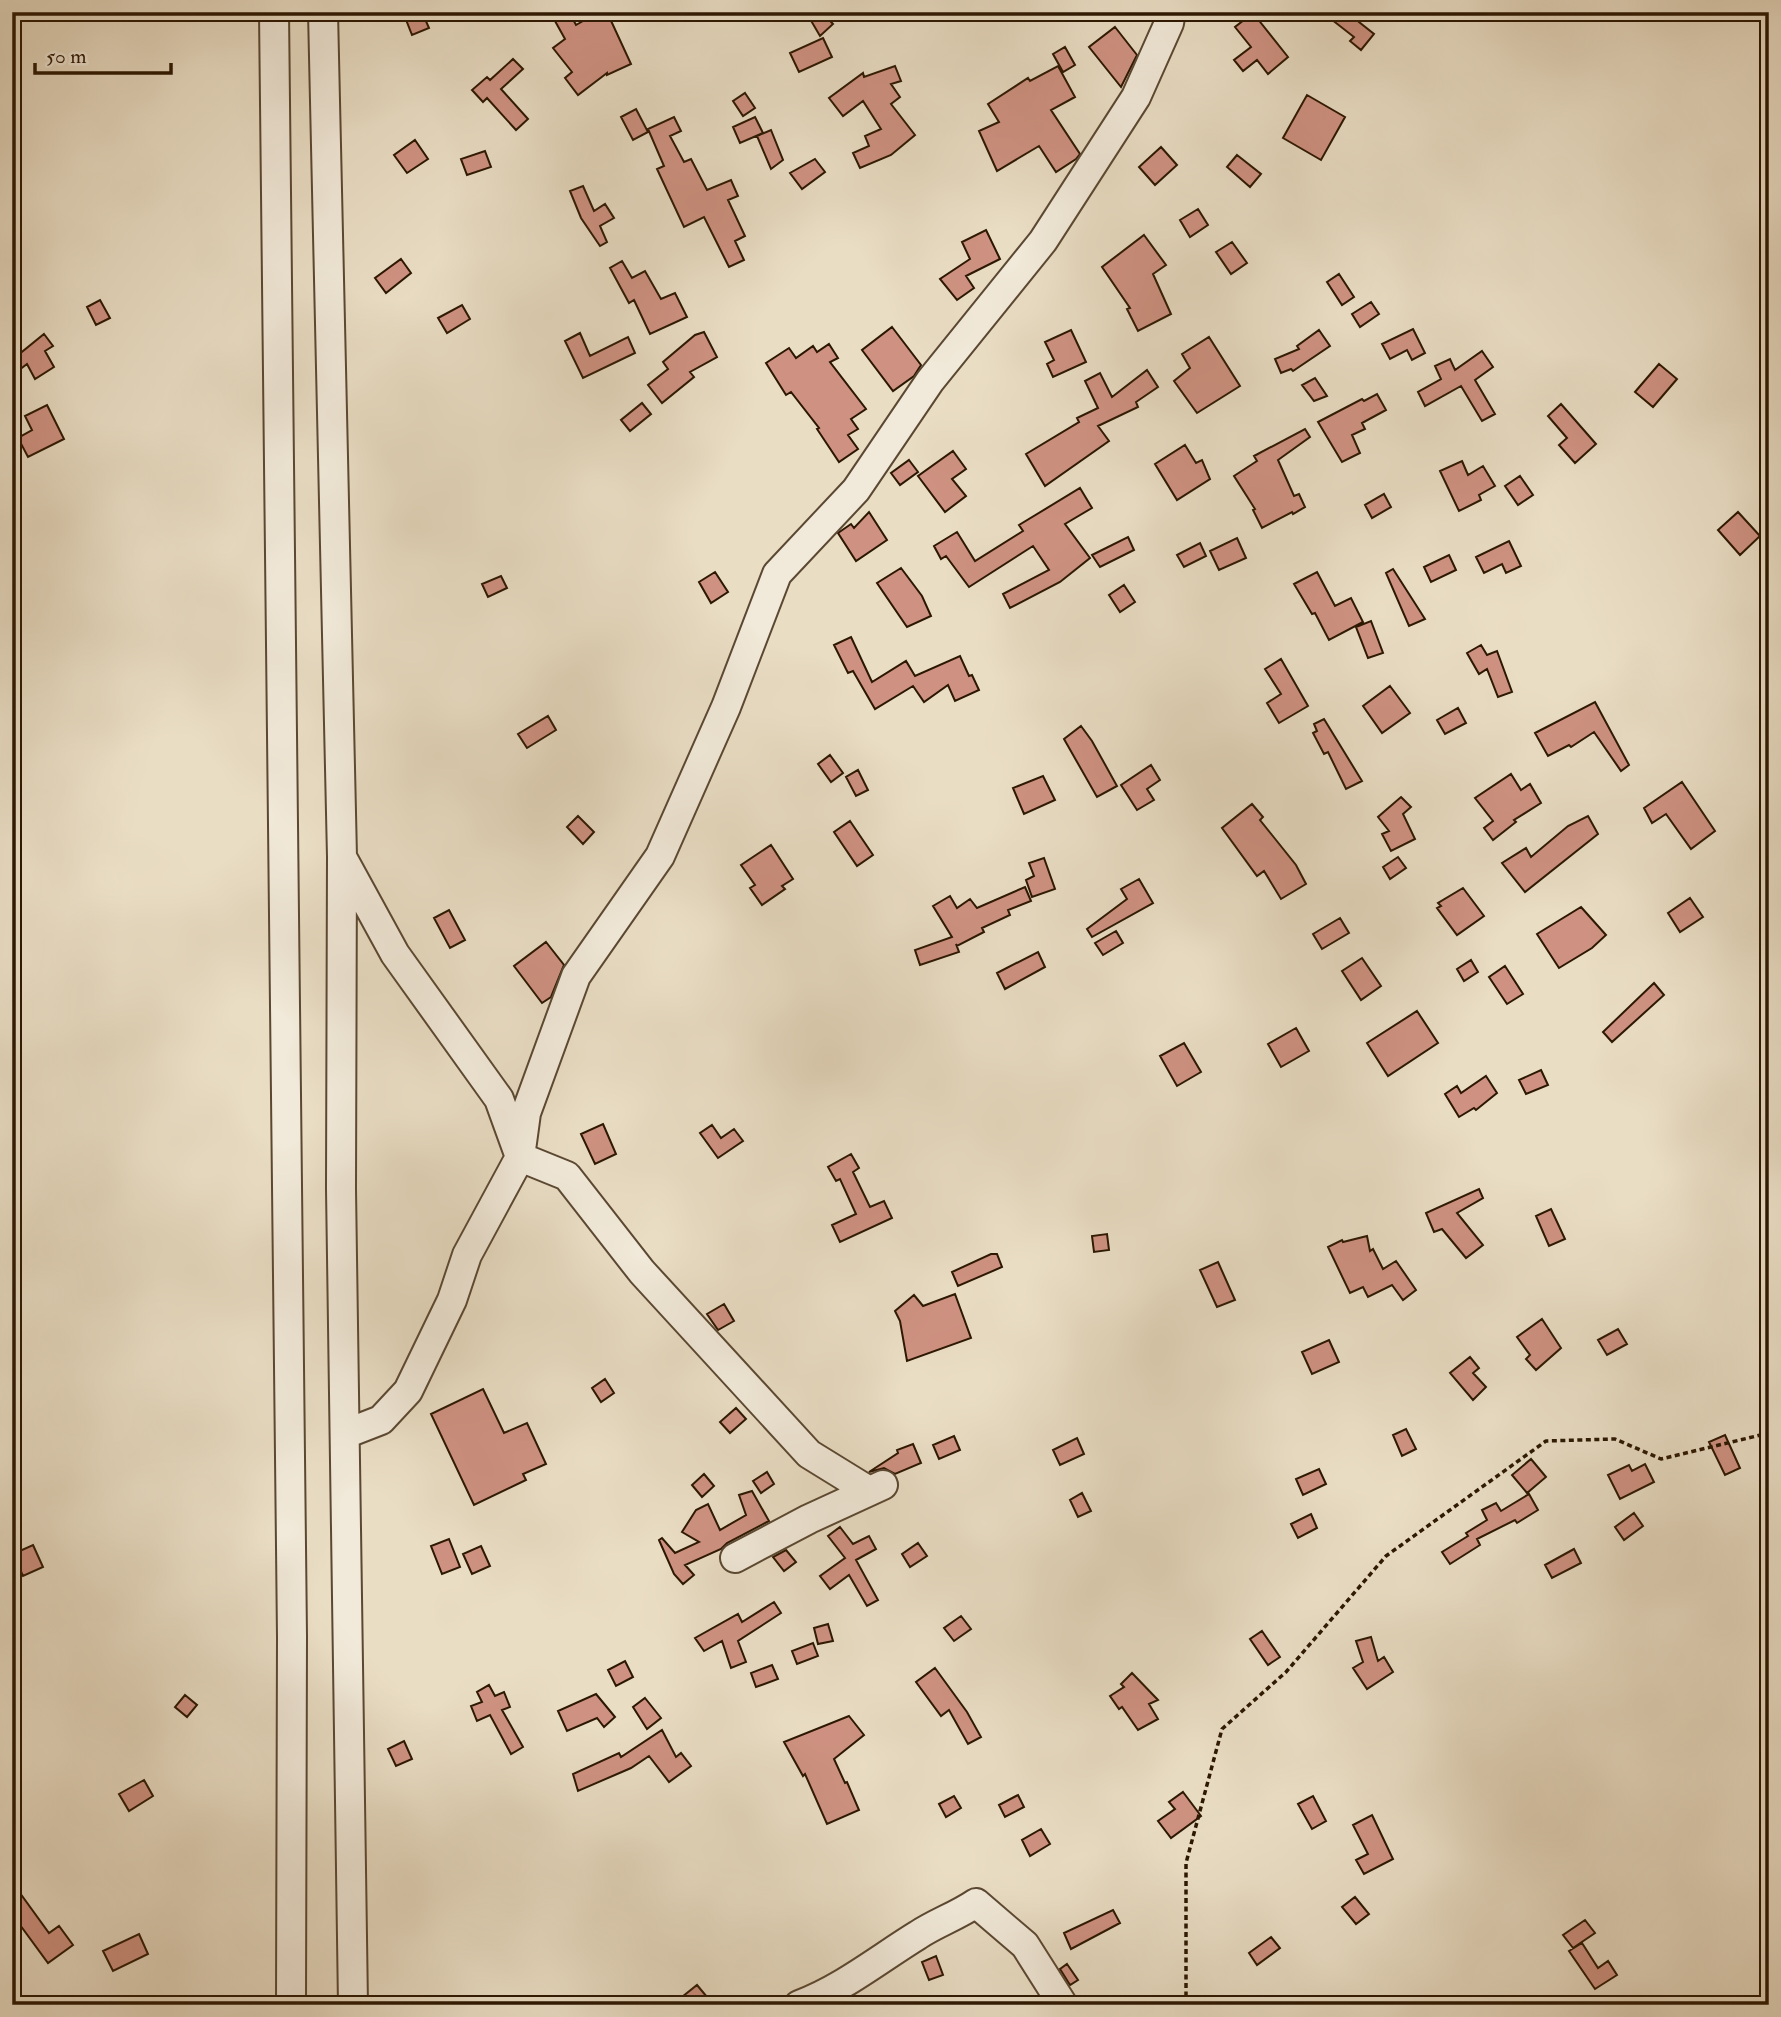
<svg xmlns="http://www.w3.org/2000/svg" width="1781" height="2017" viewBox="0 0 1781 2017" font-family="'IM FELL Double Pica',serif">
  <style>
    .building { fill: #cf9282; stroke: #2c1702; stroke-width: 2 }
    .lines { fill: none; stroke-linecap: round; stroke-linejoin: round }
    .minor-casing { stroke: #5b4832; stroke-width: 32 }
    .path { stroke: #2c1702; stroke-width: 3.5; stroke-dasharray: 5 3.5; stroke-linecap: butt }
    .minor { stroke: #f1e9d9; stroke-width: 28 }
  </style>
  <rect width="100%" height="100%" fill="#e9ddc4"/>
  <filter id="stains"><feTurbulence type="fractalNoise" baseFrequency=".00286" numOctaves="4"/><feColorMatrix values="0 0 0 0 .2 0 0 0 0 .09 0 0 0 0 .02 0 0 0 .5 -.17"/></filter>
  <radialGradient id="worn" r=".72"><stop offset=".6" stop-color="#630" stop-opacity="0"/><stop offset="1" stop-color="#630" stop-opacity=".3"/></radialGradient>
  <path class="building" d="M403 12H422L429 28 412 35Z
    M550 12H569L576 25 599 12H607L631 64 607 75V73L578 95 565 78 572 72 553 48 565 39Z
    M806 12H822L833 24 820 36Z
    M1322 12H1366L1359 22 1374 34 1361 50 1350 41 1354 37Z
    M1253 13 1288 57 1268 74 1257 60 1243 71 1234 60 1251 47 1235 27Z
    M1115 27 1137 55 1121 87 1089 47Z
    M823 38 832 57 799 72 790 53Z
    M1065 47 1075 65 1063 72 1053 54Z
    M513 59 523 69 501 89 528 119 516 130 487 98 483 102 472 90 487 77 490 80Z
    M895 66 901 81 891 84 900 97 891 104 915 135 891 155 860 168 853 153 869 146 865 136 881 129 863 101 843 116 829 98 863 73 864 77Z
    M1058 66 1075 97 1051 110 1080 154 1076 159 1056 172 1039 146 997 171 979 131 999 122 988 104 1028 78 1030 81Z
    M745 93 755 108 743 116 733 101Z
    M1307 95 1345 117 1321 160 1283 138Z
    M636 109 648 132 633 140 621 117Z
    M674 117 681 131 670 136 684 162 691 159 707 190 731 180 738 196 728 200 745 236 735 241 744 260 729 267 704 217 684 227 657 169 664 166 648 129Z
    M755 117 763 133 740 143 733 127Z
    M771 130 783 160 771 169 757 136Z
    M415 140 428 159 407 173 394 155Z
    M1161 147 1177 165 1155 185 1139 167Z
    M485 151 491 167 467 175 461 159Z
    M1237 155 1261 174 1250 187 1227 167Z
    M815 159 825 172 802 189 790 173Z
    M583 186 594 211 605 204 614 218 600 226 607 242 600 246 581 218 570 191Z
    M1198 209 1208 225 1190 237 1180 220Z
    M986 230 1000 259 966 276 974 288 957 300 940 279 970 259 962 242Z
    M1144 235 1166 265 1153 274 1171 314 1138 331 1127 309 1130 308 1102 267Z
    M1232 242 1247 263 1231 274 1216 252Z
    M401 259 411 273 386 293 375 278Z
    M622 261 632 278 645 271 661 299 675 293 687 317 650 334 634 300 629 303 610 268Z
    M1339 274 1354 297 1342 305 1327 282Z
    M100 300 110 318 96 325 87 307Z
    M1371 302 1379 314 1360 327 1352 314Z
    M462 305 470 319 447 333 438 318Z
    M892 327 921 365 914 376 893 391 862 350Z
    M1413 329 1425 353 1412 360 1407 350 1390 359 1382 344Z
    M1071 330 1086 362 1053 377 1047 364 1054 360 1045 342Z
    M1319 330 1330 346 1293 371 1291 369 1281 373 1275 359 1299 349 1297 346Z
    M704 332 717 357 690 372 694 377 662 403 648 385 668 369 663 362 695 335Z
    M580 333 590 356 628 337 635 353 583 378 565 341Z
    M44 334 53 346 45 351 54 367 35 379 27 364 14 374 12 360Z
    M1209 337 1240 386 1197 413 1174 381 1190 368 1182 354Z
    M829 344 838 358 830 362 866 409 851 419 858 429 848 435 858 449 839 462 817 429 819 428 791 392 786 395 766 363 789 348 796 358 813 346 817 352Z
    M1482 351 1493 367 1475 380 1495 414 1482 421 1461 386 1425 406 1418 392 1441 379 1435 366 1450 359 1455 370Z
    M1659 364 1677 379 1653 407 1635 392Z
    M1147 370 1158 387 1136 402 1138 407 1098 426 1109 441 1045 486 1026 454 1079 422 1077 418 1098 408 1085 381 1100 373 1112 397Z
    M1315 378 1327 396 1314 401 1302 385Z
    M1377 394 1386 410 1362 423 1365 429 1352 435 1360 453 1342 462 1318 422 1362 399 1364 401Z
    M642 403 651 414 630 431 621 420Z
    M1561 404 1596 444 1575 463 1559 445 1567 438 1548 416Z
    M47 405 64 439 28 457 18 438 32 430 25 416Z
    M1305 429 1310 437 1278 460 1294 496 1299 494 1305 507 1293 514 1292 512 1262 528 1253 510 1255 509 1234 476 1257 461 1254 456Z
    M1185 445 1196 463 1202 460 1210 479 1177 500 1155 464Z
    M953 451 966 469 952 479 966 496 945 512 918 476Z
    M909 460 918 472 900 485 891 473Z
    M1462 461 1468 475 1483 466 1495 486 1479 495 1481 500 1459 511 1440 471Z
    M1520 476 1533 495 1518 505 1505 486Z
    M1080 488 1092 508 1065 524 1090 558 1060 582 1010 608 1003 594 1049 570 1033 546 969 587 946 556 941 559 934 546 957 532 975 561 1023 531 1019 525Z
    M1384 494 1391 507 1372 518 1365 505Z
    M869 512 887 540 856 561 838 533 851 524 854 528Z
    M1738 512 1760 536 1740 555 1718 530Z
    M1128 537 1134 550 1100 567 1092 555Z
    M1237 538 1246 558 1219 570 1210 551Z
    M1509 541 1521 566 1506 573 1502 564 1484 573 1476 557Z
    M1200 543 1206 556 1184 567 1177 555Z
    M1449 555 1456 570 1431 582 1424 567Z
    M901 568 922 596 931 616 907 627 877 583Z
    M1393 569 1425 619 1409 626 1386 573Z
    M715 572 728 592 711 603 699 582Z
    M1317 572 1335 606 1351 598 1363 622 1329 640 1315 613 1312 614 1294 584Z
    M501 576 507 588 488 597 482 584Z
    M1124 585 1135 602 1120 612 1109 595Z
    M1371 621 1383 653 1368 658 1356 627Z
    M851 637 872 682 906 661 915 676 960 656 969 676 972 675 979 690 955 701 948 685 924 702 913 686 875 709 853 671 848 673 834 645Z
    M1481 645 1487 655 1497 651 1512 692 1498 697 1487 669 1479 674 1467 653Z
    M1281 659 1308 706 1279 723 1267 703 1281 694 1265 669Z
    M1390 686 1410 713 1382 733 1363 706Z
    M1595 702 1629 765 1621 771 1594 732 1571 747 1569 745 1548 756 1535 733Z
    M1458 708 1466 723 1445 734 1437 720Z
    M548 716 556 730 527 748 518 734Z
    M1324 719 1362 781 1346 789 1328 752 1324 754 1313 733 1317 731 1314 724Z
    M1081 726 1092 741 1117 786 1097 797 1064 739Z
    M830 755 843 773 831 782 818 764Z
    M1151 765 1160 780 1147 789 1154 800 1137 810 1121 785Z
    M858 770 868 790 856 796 846 777Z
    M1511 774 1521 790 1530 784 1541 803 1514 820 1516 822 1493 840 1484 828 1493 821 1475 798Z
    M1043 776 1055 800 1024 814 1013 788Z
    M1682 782 1715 831 1691 849 1666 814 1652 823 1644 808Z
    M1401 797 1411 807 1403 814 1415 839 1391 851 1382 834 1389 831 1378 817Z
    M1252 804 1263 817 1260 820 1296 865 1306 884 1281 899 1264 871 1257 876 1222 828Z
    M578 816 594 832 583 844 567 827Z
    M1588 816 1598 834 1525 892 1502 863 1526 848 1531 857 1568 826Z
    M850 821 873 855 857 866 834 832Z
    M771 845 793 879 782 886 785 889 762 905 750 888 755 885 741 865Z
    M1398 857 1406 868 1390 879 1383 867Z
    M1044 858 1055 889 1032 897 1026 880 1034 876 1029 863Z
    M1139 879 1153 903 1092 937 1087 929 1127 899 1121 889Z
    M1025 887 1031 901 1008 910 1010 915 982 928 984 932 957 946 956 944 959 952 920 965 915 950 952 937 933 906 950 896 957 908 970 899 977 908Z
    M1463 888 1484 916 1457 935 1437 908 1441 906 1438 903Z
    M1690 898 1703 917 1680 932 1668 913Z
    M1581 907 1606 935 1592 948 1559 968 1537 934Z
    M449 910 465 940 450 948 434 918Z
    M1340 918 1349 933 1322 949 1313 934Z
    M1116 931 1123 943 1103 955 1095 943Z
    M546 942 564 965 551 997 542 1003 514 966Z
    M1038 952 1045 967 1005 989 997 973Z
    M1362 958 1381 986 1361 1000 1342 971Z
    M1471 960 1478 972 1464 981 1457 969Z
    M1505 966 1523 994 1507 1004 1489 977Z
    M1654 983 1664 995 1612 1042 1603 1032Z
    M1417 1011 1438 1043 1388 1076 1367 1043Z
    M1296 1028 1309 1051 1281 1067 1268 1044Z
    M1184 1043 1201 1072 1177 1086 1160 1056Z
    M1541 1070 1548 1085 1526 1094 1519 1080Z
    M1486 1076 1497 1093 1476 1110 1474 1108 1459 1117 1445 1094 1457 1086 1461 1093Z
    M603 1124 616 1154 595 1164 581 1134Z
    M712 1125 721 1138 734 1129 743 1141 718 1158 700 1133Z
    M851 1154 859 1168 853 1172 870 1207 884 1201 892 1218 840 1242 832 1225 856 1214 840 1179 836 1181 828 1167Z
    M1479 1189 1483 1198 1457 1213 1483 1245 1466 1258 1442 1229 1434 1232 1426 1213Z
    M1551 1209 1565 1239 1549 1246 1536 1216Z
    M1107 1234 1109 1250 1094 1252 1092 1236Z
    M1367 1236 1370 1251 1373 1249 1383 1269 1396 1261 1416 1290 1403 1300 1392 1285 1368 1297 1363 1287 1350 1293 1328 1247 1342 1240 1343 1242Z
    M991 1254H997L1002 1267 958 1286 952 1272Z
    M1218 1262 1235 1300 1217 1307 1200 1270Z
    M955 1294 971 1338 907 1361 900 1321 895 1311 914 1295 923 1306Z
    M724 1304 734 1321 718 1330 707 1314Z
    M1542 1319 1561 1348 1536 1370 1526 1359 1530 1355 1517 1337Z
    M1618 1329 1627 1344 1607 1355 1598 1340Z
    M1329 1340 1339 1362 1312 1374 1302 1352Z
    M1470 1357 1479 1368 1473 1373 1486 1387 1473 1400 1450 1373Z
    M605 1379 614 1393 601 1402 592 1388Z
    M483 1389 504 1433 527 1423 546 1464 523 1474 526 1480 474 1505 431 1414Z
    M736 1408 746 1419 730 1433 720 1422Z
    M1406 1429 1416 1449 1402 1456 1393 1435Z
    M1725 1435 1740 1468 1725 1475 1709 1442Z
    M954 1436 960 1450 939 1459 933 1445Z
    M1077 1438 1084 1454 1060 1465 1053 1450Z
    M913 1444 921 1463 895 1474 884 1468 869 1472 898 1453 897 1450Z
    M1531 1459 1546 1477 1527 1493 1512 1475Z
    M1645 1464 1654 1482 1620 1499 1608 1475 1629 1465 1632 1471Z
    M1319 1469 1326 1484 1303 1495 1296 1479Z
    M767 1472 774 1484 761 1493 753 1481Z
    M704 1474 714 1486 702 1497 692 1485Z
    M752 1491 769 1521 727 1543 721 1549 685 1565 694 1575 683 1584 674 1574 659 1540 662 1538 675 1553 699 1542 682 1532 696 1510 708 1504 720 1530 746 1515 739 1495Z
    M1082 1493 1091 1511 1078 1517 1070 1500Z
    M1529 1494 1538 1510 1517 1523 1515 1520 1477 1539 1480 1545 1450 1564 1442 1552 1468 1536 1466 1533 1487 1520 1482 1510 1496 1503 1501 1511Z
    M1634 1513 1643 1526 1624 1540 1615 1527Z
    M1311 1514 1317 1528 1298 1538 1291 1524Z
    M840 1527 853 1544 869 1536 876 1549 856 1560 878 1600 867 1606 849 1575 830 1589 820 1576 845 1558 828 1536Z
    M449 1539 460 1567 442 1574 431 1546Z
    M918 1543 927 1556 910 1567 902 1554Z
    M33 1545 43 1567 23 1576 13 1554Z
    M481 1546 490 1566 472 1574 463 1554Z
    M1574 1549 1581 1563 1552 1578 1545 1565Z
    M786 1550 796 1562 784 1571 773 1557Z
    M774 1602 781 1613 738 1641 746 1662 731 1668 722 1641 704 1651 695 1638 738 1614 742 1622Z
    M961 1616 971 1629 954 1641 944 1628Z
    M828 1624 833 1641 818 1644 814 1628Z
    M1262 1631 1280 1657 1268 1665 1250 1639Z
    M1371 1637 1378 1661 1384 1657 1393 1672 1367 1689 1353 1668 1363 1662 1356 1641Z
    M813 1643 818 1656 797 1664 792 1651Z
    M625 1661 633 1677 616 1686 608 1670Z
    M772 1665 778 1679 756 1687 751 1673Z
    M935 1668 967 1712 981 1737 968 1744 949 1710 941 1716 916 1682Z
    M1132 1673 1158 1700 1149 1704 1158 1719 1138 1730 1122 1707 1119 1709 1110 1696 1124 1687 1121 1684Z
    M489 1685 495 1696 504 1692 510 1707 502 1710 523 1747 511 1754 490 1715 477 1721 471 1706 482 1702 477 1692Z
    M596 1694 615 1717 604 1727 597 1718 567 1731 558 1711Z
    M185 1695 197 1705 187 1717 175 1707Z
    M645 1698 661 1718 647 1729 633 1707Z
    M849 1716 864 1735 834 1759 845 1783 847 1782 859 1810 827 1824 805 1774 803 1776 784 1742Z
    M662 1730 676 1757 681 1753 691 1766 669 1782 649 1756 631 1768 578 1791 573 1774 619 1753 621 1757Z
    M404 1741 412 1759 396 1766 388 1749Z
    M144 1780 153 1796 129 1811 119 1794Z
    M1183 1792 1201 1816 1171 1838 1158 1821 1175 1809 1169 1802Z
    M1018 1795 1024 1807 1005 1817 999 1805Z
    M954 1796 961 1808 946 1817 939 1804Z
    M1313 1796 1326 1821 1312 1829 1298 1804Z
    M1372 1815 1393 1859 1364 1874 1356 1860 1368 1854 1353 1825Z
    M1041 1829 1050 1844 1030 1856 1022 1840Z
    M12 1882 49 1933 59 1926 73 1945 48 1963 12 1914Z
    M1355 1897 1369 1914 1356 1924 1342 1907Z
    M1113 1910 1120 1923 1071 1949 1064 1933Z
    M1585 1920 1595 1933 1573 1948 1563 1935Z
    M139 1934 148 1954 113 1971 103 1951Z
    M1271 1937 1280 1948 1257 1965 1249 1953Z
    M1582 1943 1598 1968 1608 1961 1617 1975 1595 1989 1569 1951Z
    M936 1956 943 1975 929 1980 922 1962Z
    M1067 1964 1078 1980 1070 1985 1060 1969Z
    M697 1985 707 1997 698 2005H672Z"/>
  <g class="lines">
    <defs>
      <path id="minor" d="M274 12 292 1637 291 2005
        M323 12 342 857 341 1189 353 2005
        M343 859 395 954 499 1099 520 1157 567 1176 642 1272 809 1454 869 1491
        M345 1434 381 1420 408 1391 452 1300 467 1255 520 1157 526 1113 576 976 660 856 726 707 777 574 856 490 930 381 1043 241 1136 97 1169 23 1171 12
        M735 1558 809 1519 883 1485
        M799 2005C842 1989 879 1959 918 1935 936 1923 957 1916 976 1903L1025 1945 1063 2005"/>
    </defs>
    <use href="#minor" class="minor-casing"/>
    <path class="path" d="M1186 2005V1863L1222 1729 1286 1672 1386 1556 1546 1441 1615 1439 1661 1459 1769 1433"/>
    <use href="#minor" class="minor"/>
  </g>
  <rect width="1781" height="2017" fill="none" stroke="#e9ddc4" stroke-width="42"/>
  <rect x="14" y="14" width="1753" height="1989" fill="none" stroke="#2c1702" stroke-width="3.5"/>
  <rect x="21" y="21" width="1739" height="1975" fill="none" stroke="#2c1702" stroke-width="2"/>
  <path d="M35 63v10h136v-10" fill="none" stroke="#2c1702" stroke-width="3.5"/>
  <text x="46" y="63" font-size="21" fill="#2c1702" stroke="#f1e9d9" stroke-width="5" paint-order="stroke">50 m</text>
  <rect width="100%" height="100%" filter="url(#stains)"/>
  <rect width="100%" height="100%" fill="url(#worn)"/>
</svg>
